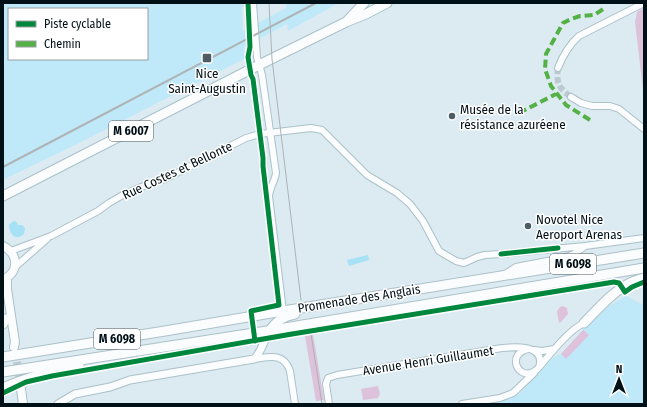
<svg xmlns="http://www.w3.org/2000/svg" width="647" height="407" viewBox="0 0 647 407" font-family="'Fira Sans Condensed',sans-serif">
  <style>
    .built { fill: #bfe9f9; fill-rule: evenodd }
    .green { fill: #dec1da }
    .water { fill: #a6e1f6 }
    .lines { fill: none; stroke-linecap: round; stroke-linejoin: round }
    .minor-tunnel { stroke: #bacad0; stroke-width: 6; stroke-dasharray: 6 3; stroke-linecap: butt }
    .secondary-tunnel { stroke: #bacad0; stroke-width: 8; stroke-dasharray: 8 4; stroke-linecap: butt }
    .minor-casing { stroke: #acc1c9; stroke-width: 8 }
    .tertiary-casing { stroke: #acc1c9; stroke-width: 9 }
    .secondary-casing { stroke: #acc1c9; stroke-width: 10 }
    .primary-casing { stroke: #acc1c9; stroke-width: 11 }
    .minor { stroke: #fafcfd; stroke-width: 6 }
    .tertiary { stroke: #fafcfd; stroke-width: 7 }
    .secondary { stroke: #fafcfd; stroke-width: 8 }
    .primary { stroke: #fafcfd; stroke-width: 9 }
    .tram { stroke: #aeb3b5; stroke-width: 1 }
    .rail { stroke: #aeb3b5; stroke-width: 2 }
    .quiet { stroke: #54b145; stroke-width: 4; stroke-dasharray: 8 4; stroke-linecap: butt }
    .cycleway-casing { stroke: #fff; stroke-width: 8 }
    .cycleway { stroke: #00873e; stroke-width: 5 }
    .poi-dot { fill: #4d5d63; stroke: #fff; stroke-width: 1.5 }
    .labels { text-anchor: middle; stroke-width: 3; stroke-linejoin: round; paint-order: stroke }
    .shield { fill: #fff; stroke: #4c585d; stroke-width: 1 }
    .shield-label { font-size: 12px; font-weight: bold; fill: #001017 }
    .poi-label { font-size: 13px; fill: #001017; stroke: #fff; text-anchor: start }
    .street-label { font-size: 13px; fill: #001017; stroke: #fff }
  </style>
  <rect width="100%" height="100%" fill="#dbebf1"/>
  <path class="built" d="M3 3H249L242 7 243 31 286 8V3H339L288 31 287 24 244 47V59L77 144 3 180ZM9 9H147V59H9Z
    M626 296 644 305V404H476L511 398 519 394 528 385 532 378 553 358 561 354 583 330 584 321Z"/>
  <path class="green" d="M644 8V98L635 22 637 12Z
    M562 306 567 308 568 314 561 322 559 323 557 311 560 307Z
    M583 330 589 335 566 359 561 354Z
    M313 334 324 400 316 401 305 336Z
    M378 386 380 394 378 398 363 400 361 389Z"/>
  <path class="water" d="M15 221 17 223 18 225H22L25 228 24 234C16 242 9 234 9 225L12 222Z
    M368 255 369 260 349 266 347 260Z"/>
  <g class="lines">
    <path class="minor-tunnel" d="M558 68C556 84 559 88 571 97"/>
    <path class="secondary-tunnel" d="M15 350 21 387"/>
    <defs>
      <path id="minor" d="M253 3 257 57 262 75 276 173C275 181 270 187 269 196L283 311
        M558 68C563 55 569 45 579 36L644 3
        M571 97 581 103 592 106H610L619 109 644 129
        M11 251 51 236 98 211 109 203 121 196 146 185 165 179 246 138 260 134 311 128 322 130 367 175 397 193 410 204 423 221 439 251 456 261 464 263 477 257 485 255 501 254 585 246 644 238
        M15 267 47 239
        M505 274 516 267 563 258 574 254 584 247
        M534 350 542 351 554 349
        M254 359C269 357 284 352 290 371L295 404
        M540 366C552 352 568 331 584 323
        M329 404 326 384 328 378 337 375 502 348C513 347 542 344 540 363 540 367 537 370 533 372 518 380 506 354 528 349
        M462 404 500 398 513 393 534 373"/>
      <path id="tertiary" d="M58 404 75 394 110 387 130 380 254 359C262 352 264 339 270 330"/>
      <path id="secondary" d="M3 246C18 253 20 272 4 279
        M7 278V289L15 342 14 347
        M21 389 23 404"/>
      <path id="primary" d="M348 20 364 3
        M3 196 259 65 346 22 366 14 387 3
        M584 323C599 308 613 291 632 282 636 280 640 279 644 278
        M3 324 5 319
        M270 330C277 321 283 316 295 314
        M3 357 165 331 283 311 644 253
        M3 372 254 333 644 268
        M3 388C28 377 53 371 79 365"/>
    </defs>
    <use href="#minor" class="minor-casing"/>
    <use href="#tertiary" class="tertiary-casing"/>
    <use href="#secondary" class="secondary-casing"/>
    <use href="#primary" class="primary-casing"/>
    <use href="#minor" class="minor"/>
    <use href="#tertiary" class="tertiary"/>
    <use href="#secondary" class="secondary"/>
    <use href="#primary" class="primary"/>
    <path class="tram" d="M269 3 272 59 301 300
      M311 334 322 404"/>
    <path class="rail" d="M3 167 316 3"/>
    <path class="quiet" d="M519 113 556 94
      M590 120 566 105 551 86 545 69 546 54 563 23 571 19 580 16 594 15 605 8"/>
    <defs>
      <path id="cycleway" d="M248 3 250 47 248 57 251 75 253 79 263 158V166L279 305 251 311 255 341
        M501 254 558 248
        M3 393 26 382 52 376 292 334 614 282 619 283 625 292 632 287 644 282"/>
    </defs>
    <use href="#cycleway" class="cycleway-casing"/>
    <use href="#cycleway" class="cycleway"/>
  </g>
  <g class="poi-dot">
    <rect x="202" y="53" width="10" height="10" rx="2"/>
    <circle cx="452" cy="116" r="4"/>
    <circle cx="528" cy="226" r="4"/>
  </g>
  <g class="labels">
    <g class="shield">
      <rect x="109" y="121" width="44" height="20" rx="3"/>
      <rect x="550" y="254" width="46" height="20" rx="3"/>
      <rect x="94" y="329" width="46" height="20" rx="3"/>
    </g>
    <g class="shield-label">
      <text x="131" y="135">M 6007</text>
      <text x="573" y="268">M 6098</text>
      <text x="117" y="343">M 6098</text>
    </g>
    <g class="poi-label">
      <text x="207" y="78" text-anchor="middle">Nice<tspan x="207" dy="15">Saint-Augustin</tspan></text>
      <text x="460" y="114">Musée de la<tspan x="460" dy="15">résistance azuréene</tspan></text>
      <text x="536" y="224">Novotel Nice<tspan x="536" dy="15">Aeroport Arenas</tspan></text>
    </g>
    <g class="street-label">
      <text transform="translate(177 170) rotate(-25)" y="5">Rue Costes et Bellonte</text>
      <text transform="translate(359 298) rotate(-9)" y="5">Promenade des Anglais</text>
      <text transform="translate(428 360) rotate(-9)" y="5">Avenue Henri Guillaumet</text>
    </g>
  </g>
  <rect width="647" height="407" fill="none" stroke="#001017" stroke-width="8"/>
  <rect x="8" y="8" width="140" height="52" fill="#ffffff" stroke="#999fa2"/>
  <rect x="16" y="21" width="20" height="6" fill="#00873e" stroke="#999fa2"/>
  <text x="44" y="28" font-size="12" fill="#001017">Piste cyclable</text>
  <rect x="16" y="41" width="20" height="6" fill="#54b145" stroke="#999fa2"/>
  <text x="44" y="48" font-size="12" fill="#001017">Chemin</text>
  <g transform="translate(619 379)" stroke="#ffffff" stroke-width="3" paint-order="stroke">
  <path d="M0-3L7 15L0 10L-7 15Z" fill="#001017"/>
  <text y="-6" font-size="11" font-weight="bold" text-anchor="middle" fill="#001017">N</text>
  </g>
</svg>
